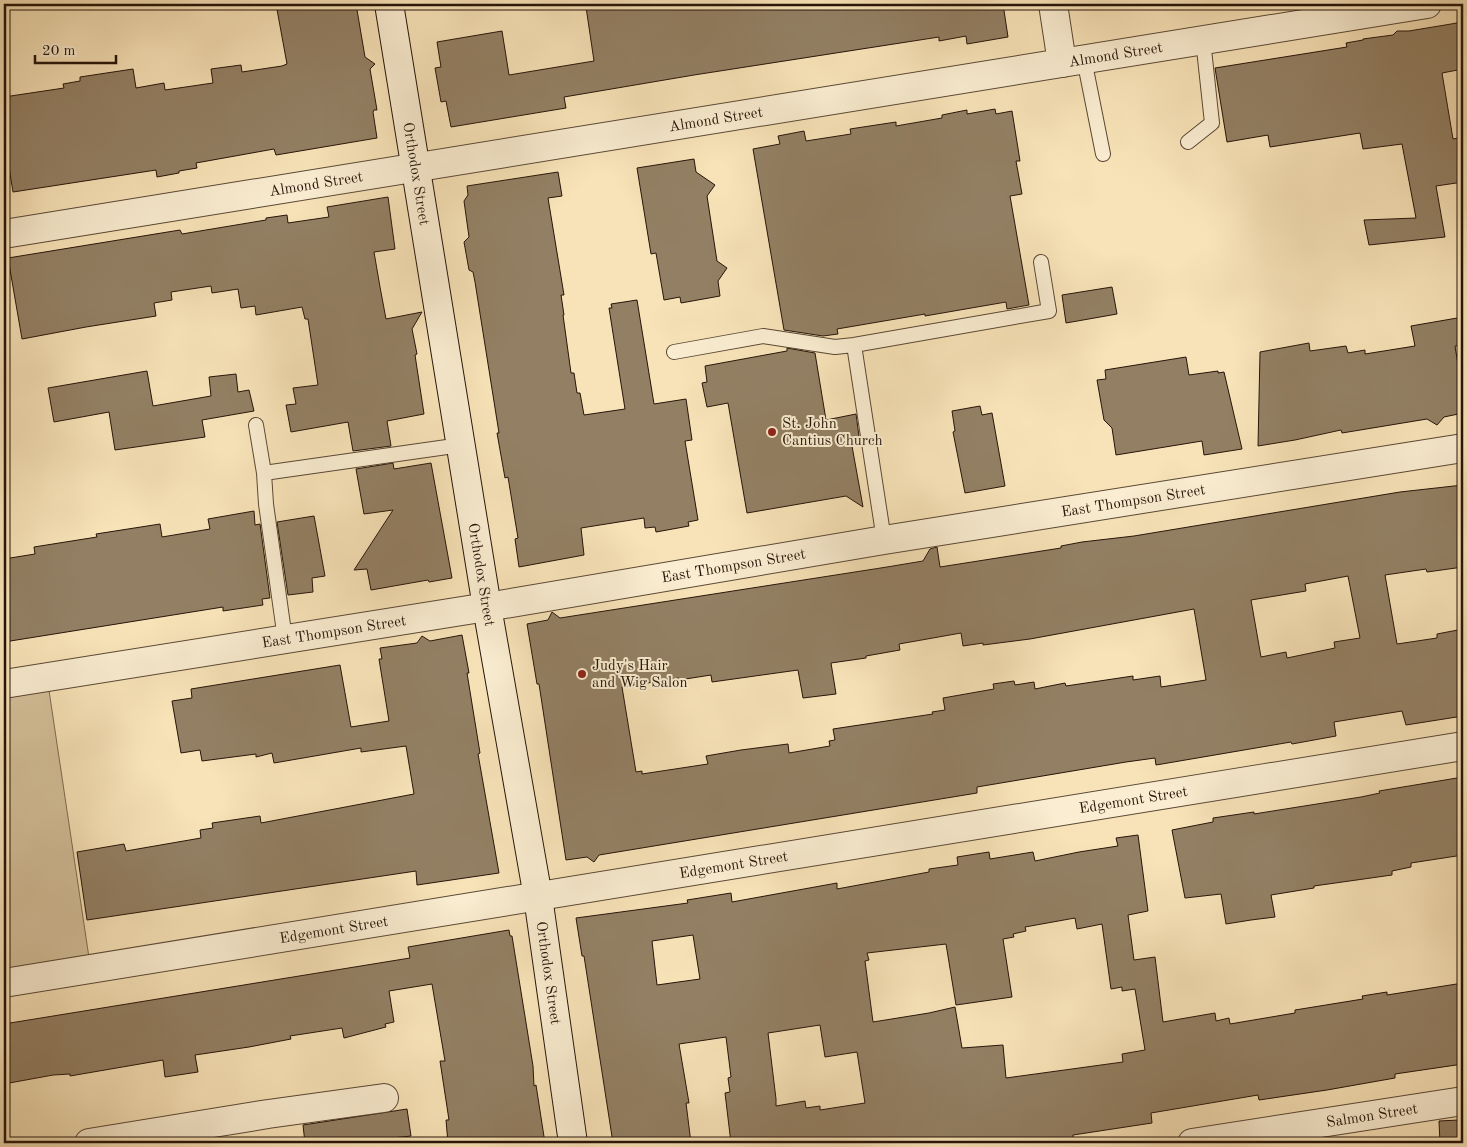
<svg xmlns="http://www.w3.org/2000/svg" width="1467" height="1147" viewBox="0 0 1467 1147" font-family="'Old Standard TT',serif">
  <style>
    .green { fill: #d4c09a; stroke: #7d6a52 }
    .building { fill: #938064; stroke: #261409; fill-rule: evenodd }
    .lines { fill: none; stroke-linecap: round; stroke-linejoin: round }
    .lane-casing { stroke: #5a4835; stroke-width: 16 }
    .street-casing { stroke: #5a4835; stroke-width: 30 }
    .secondary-casing { stroke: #261409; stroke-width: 30 }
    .lane { stroke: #faedd1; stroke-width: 14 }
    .street { stroke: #faedd1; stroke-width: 28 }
    .secondary { stroke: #faedd1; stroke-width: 28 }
    .poi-dot { fill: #8f2418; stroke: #faedd1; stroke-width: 2 }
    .labels { text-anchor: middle; stroke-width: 4; stroke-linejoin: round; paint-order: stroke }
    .street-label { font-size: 15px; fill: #261409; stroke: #faedd1 }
    .poi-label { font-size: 15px; fill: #261409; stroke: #faedd1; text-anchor: start }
  </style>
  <rect width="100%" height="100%" fill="#f8e3b8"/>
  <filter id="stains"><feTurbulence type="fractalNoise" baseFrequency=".004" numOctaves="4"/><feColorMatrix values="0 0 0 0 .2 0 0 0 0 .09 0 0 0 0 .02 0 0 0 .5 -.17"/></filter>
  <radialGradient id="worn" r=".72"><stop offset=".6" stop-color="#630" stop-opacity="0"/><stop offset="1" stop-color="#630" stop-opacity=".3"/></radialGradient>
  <path class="green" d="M47 677 91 971 4 984V684Z"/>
  <path class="building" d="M276 4H356L365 57 375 64 370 69 377 110H374L373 112 377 138 276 155 274 149 196 163 197 168 179 171V173L157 177 156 170 13 192 4 137V97L64 88 63 84 80 81V77L133 69 136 88 164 83 165 90 213 83 211 69 241 65 242 72 282 66 287 64Z
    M610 4H1003L1008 37 967 44 966 36 939 41V37L694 75 564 97 566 108 451 127 446 101 441 102 435 68 441 67 437 42 502 31 509 75 594 61 586 7Z
    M1463 22V69L1442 73 1453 139 1463 137V182L1436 186 1445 237 1369 245 1364 220 1416 218 1402 144 1363 149 1360 133 1270 147 1268 135 1227 142 1215 68 1347 47 1346 43 1363 40V39L1393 35 1397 31H1409Z
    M995 109 996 114 1012 111 1020 161H1016L1022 194 1010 196 1029 305 1007 309 1006 302 925 316V314L837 329 838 334 823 336 784 330 753 149 780 144 778 136 804 131 806 141 851 134 850 129 896 122V126L942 118V115L967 110V114Z
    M694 159 696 172 715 185 707 196 717 261 727 268 718 281 720 296 681 303 680 297 664 300 656 253 651 254 637 168Z
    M558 172 562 196 548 198 564 295H561L564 315H563L571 373H574L577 393H580L584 415 625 409 609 308H612L611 304 637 300 654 404 686 399 692 440 685 441 698 520 688 522 689 526 656 532 655 527 645 528 644 518 581 528 584 555 519 567 515 539 518 538 508 477 505 478 497 433H499L475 282 473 272 469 270 464 242 469 237 464 201 468 195 467 186Z
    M388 197 395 249 374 252 380 287 386 319 422 312 412 329 417 354 415 355 424 414 387 421 391 446 353 451 348 422 291 432 286 405 296 404 293 388 318 385 308 319H305L302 307 256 315 255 306 241 308 238 289 212 293 211 286 171 292 172 300 154 303 156 316 86 327 22 339 8 258 180 230 182 234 266 220V218L287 215 288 223 329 217 327 207Z
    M1112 287 1117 314 1066 323 1062 295Z
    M1463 317V345L1455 346 1463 396V413L1444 417 1437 425 1427 419 1342 433 1341 430 1295 440 1258 446 1260 352 1309 343 1310 351 1346 346 1348 353 1365 350V354L1415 346 1411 326Z
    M787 348 815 353 826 420 856 414 860 444 852 446 863 507 846 496 747 513 728 403 707 407 702 383 707 382 705 366 787 351Z
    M1186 357 1189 375 1218 371V373L1224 372 1242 449 1204 455 1202 441 1116 455 1112 428 1104 420 1097 380 1106 379 1105 370Z
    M147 371 153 406 211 396 209 377 236 374 238 392 249 390 254 411 202 420 205 437 115 450 109 412 54 422 48 388Z
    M980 406 982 415 992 413 1005 486 965 493 953 432 955 431 952 411Z
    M393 463 394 469 431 463 452 578 429 582 428 580 371 590 367 569 354 570 393 510 364 514 356 469Z
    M1463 485V567L1427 572 1426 569 1385 575 1397 644 1437 638V634L1463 629V716L1406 725 1402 711 1334 722 1336 736 1292 744 1291 742 1156 765 1155 758 1126 762 977 787V793L599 855 594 862 587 857 566 860 539 684H537L527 624 548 620 552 612 560 618 887 567 923 561 930 549 937 547 940 567 1061 548V546L1082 542 1134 536 1400 492ZM1348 576 1360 638 1334 642 1335 648 1287 658 1286 652 1261 657 1251 600 1306 591 1305 584ZM1194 609 1206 680 1161 687 1160 676 1133 680V676L1066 686 1065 683 1035 689 1034 682 1015 685 1014 681 993 684 994 689 943 698 945 710 932 712 933 714 833 729 835 740 829 741 830 746 789 753 788 744 741 750 706 756 708 764 642 774V771L636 772 622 687 679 678V680L711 675 712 682 798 670 803 698 836 694 831 663 866 658V656L900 650 899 644 961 633 963 646 983 643V645L1030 639Z
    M254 511 255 525 260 524 270 598 262 599 263 605 223 611V607L4 642V559L35 554 34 547 97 537 96 534 160 524 162 537 210 529 208 519Z
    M314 516 325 576 312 578 313 592 288 595 277 522Z
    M462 635 469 673H467L480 753 478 754 499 873 417 885 416 871 87 920 77 852 124 844 126 851 201 838 200 830 213 828 212 823 260 816 261 823 414 794 406 746 361 752V748L274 763 272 753 256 757V754L202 761 200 750 181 753 172 701 192 698 191 689 340 665 351 727 389 721 379 659H382L380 648 417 643 422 636 430 641Z
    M1463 777V855L1411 863V867L1392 871V875L1314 886V888L1271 895 1275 917 1251 920 1226 924 1221 894 1185 898 1172 830 1213 822V818L1254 812V814L1361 797 1380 793 1379 791Z
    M1138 835 1148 911 1128 915 1134 960 1155 957 1163 1022 1215 1013 1216 1021 1229 1018 1230 1024 1295 1013V1010L1363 999 1362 996 1387 992V995L1463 983V1064L1395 1074V1078L1327 1090 1259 1100 1258 1095 1151 1113 1152 1123 1073 1135V1138L1041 1143H731L725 1093 730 1092 728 1078 731 1077 726 1037 679 1044 689 1103H686L691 1143H613L584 956H582L576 918 688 903 687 900 731 893 732 902 837 883V889L929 872V869L958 865 957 857 989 852 990 859 1033 852 1035 861 1079 852 1118 846 1116 838ZM1075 918 1077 929 1102 924 1111 989 1122 987V991L1135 989 1145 1050 1122 1054 1123 1062 1006 1078 1003 1045 962 1048 955 1007 929 1013 873 1022 865 961 869 960 867 953 946 944 956 1005 1012 997 1003 939 1014 937 1013 934 1026 931 1025 927ZM693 935 700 979 657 985 652 941ZM820 1025 825 1057 857 1052 865 1103 820 1110V1106L806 1108 805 1101 776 1106V1099L768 1033Z
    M509 930 510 936H512L533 1066 534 1086 536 1085 545 1143H448L446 1120H449L440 1061H445L432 984 389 991 394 1022 385 1024 386 1027 344 1038 342 1028 290 1036 291 1039 249 1047 195 1055 198 1072 165 1077 163 1060 70 1076V1074L53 1075 4 1084V1024L410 958 408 947Z
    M407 1109 411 1136 345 1143H305L303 1125Z
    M1459 1120 1461 1143H1440L1439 1121Z"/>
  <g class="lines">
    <defs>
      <path id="lane" d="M1084 59 1103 154
        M1188 142 1212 123 1203 40
        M854 345 884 540
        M674 352 763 336 835 347 854 345 1049 311 1041 262
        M256 425 264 473 461 445
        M264 473 266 504 285 639"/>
      <g id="street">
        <path d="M1053 4 1062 63"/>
        <path id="s1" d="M4 234 1427 4"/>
        <path id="s2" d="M4 684 487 607 884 540 1463 448"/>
        <path id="s3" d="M4 983 1463 746"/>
        <path d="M89 1143 268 1114 384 1098"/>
        <path id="s4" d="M1192 1143 1463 1101"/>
      </g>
      <g id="secondary">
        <path id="s5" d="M389 4 487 607 538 897 573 1143"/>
      </g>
    </defs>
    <use href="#lane" class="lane-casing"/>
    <use href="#street" class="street-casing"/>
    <use href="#secondary" class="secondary-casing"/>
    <use href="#lane" class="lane"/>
    <use href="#street" class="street"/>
    <use href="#secondary" class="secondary"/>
  </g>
  <g class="poi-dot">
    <circle cx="772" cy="432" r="5"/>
    <circle cx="582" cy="674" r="5"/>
  </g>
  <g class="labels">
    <g class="street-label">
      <text dy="5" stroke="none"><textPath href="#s1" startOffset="1126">Almond Street</textPath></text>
      <text dy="5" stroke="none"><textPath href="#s1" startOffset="721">Almond Street</textPath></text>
      <text dy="5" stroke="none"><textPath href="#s5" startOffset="172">Orthodox Street</textPath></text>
      <text dy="5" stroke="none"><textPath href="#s1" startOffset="316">Almond Street</textPath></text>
      <text dy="5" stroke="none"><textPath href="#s2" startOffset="1144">East Thompson Street</textPath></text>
      <text dy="5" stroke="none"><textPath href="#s2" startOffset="739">East Thompson Street</textPath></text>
      <text dy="5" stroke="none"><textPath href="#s5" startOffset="578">Orthodox Street</textPath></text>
      <text dy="5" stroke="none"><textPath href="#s2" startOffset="334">East Thompson Street</textPath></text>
      <text dy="5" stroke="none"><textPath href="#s3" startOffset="1144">Edgemont Street</textPath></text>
      <text dy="5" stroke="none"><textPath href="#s3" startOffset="739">Edgemont Street</textPath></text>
      <text dy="5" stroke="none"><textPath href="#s3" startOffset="334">Edgemont Street</textPath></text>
      <text dy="5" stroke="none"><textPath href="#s5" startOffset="982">Orthodox Street</textPath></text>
      <text dy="5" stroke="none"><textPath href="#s4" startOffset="182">Salmon Street</textPath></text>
    </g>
    <g class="poi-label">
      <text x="782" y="428">St. John<tspan x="782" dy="17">Cantius Church</tspan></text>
      <text x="592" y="670">Judy's Hair<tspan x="592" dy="17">and Wig Salon</tspan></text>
    </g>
  </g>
  <rect width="1467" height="1147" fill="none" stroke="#f8e3b8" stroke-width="20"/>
  <rect x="5" y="5" width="1457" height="1137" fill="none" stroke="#261409" stroke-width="2.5"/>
  <rect x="10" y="10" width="1447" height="1127" fill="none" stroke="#261409"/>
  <path d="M35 55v8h81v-8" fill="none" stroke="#261409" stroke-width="2.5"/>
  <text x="42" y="55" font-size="15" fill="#261409" stroke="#faedd1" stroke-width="4" paint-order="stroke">20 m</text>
  <rect width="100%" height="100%" filter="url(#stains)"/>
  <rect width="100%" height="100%" fill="url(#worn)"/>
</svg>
